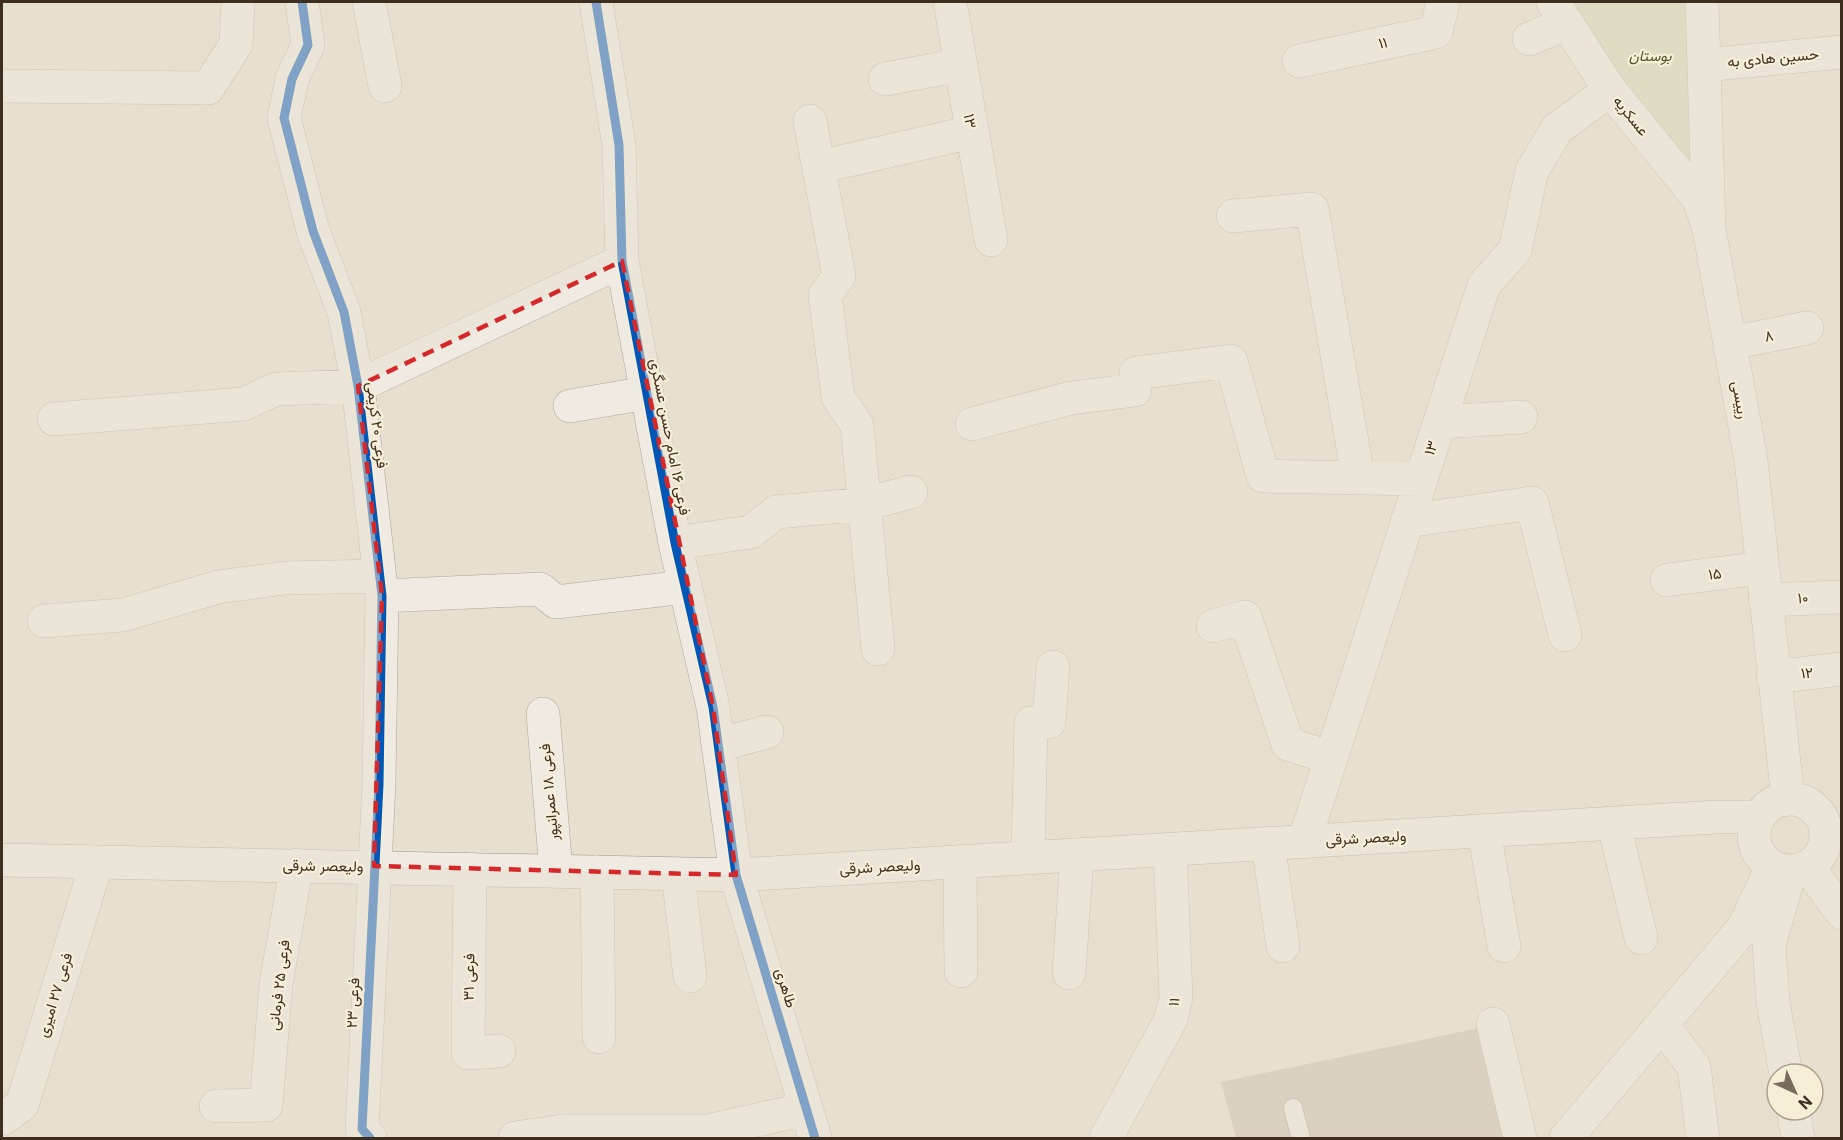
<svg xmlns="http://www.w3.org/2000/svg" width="1843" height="1140" viewBox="0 0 1843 1140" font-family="Georgia,Vazirmatn,serif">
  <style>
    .green { fill: #d6d7b3 }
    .building { fill: #cbbfb2 }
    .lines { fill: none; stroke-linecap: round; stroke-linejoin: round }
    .service-casing { stroke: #ada599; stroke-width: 20 }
    .minor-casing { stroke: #ada599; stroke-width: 34 }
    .tertiary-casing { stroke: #ada599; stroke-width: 34 }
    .secondary-casing { stroke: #9c958a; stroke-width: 34 }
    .service { stroke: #efebe3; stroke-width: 18 }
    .minor { stroke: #efebe3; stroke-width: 33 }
    .tertiary { stroke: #efebe3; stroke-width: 33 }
    .secondary { stroke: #efebe3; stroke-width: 33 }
    .cycleway-casing { stroke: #f7eed8; stroke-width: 13 }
    .cycleway { stroke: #0057b8; stroke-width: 9 }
    .marked { fill: none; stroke: #d62828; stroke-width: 4.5; stroke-dasharray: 12 8; stroke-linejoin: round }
    .labels { text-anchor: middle; stroke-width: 4.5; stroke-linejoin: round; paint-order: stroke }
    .street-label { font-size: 15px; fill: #3d2e20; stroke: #f7eed8 }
    .park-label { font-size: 15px; font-style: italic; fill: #4d5a26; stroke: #f7eed8 }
  </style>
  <rect width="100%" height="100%" fill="#e7e0d1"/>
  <path class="green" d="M1555 2H1702L1709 229Z"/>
  <path class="building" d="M1479 1028 1505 1138H1236L1221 1082Z"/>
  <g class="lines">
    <defs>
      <path id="service" d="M1293 1108 1301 1138"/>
      <path id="minor" d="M302 2 308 45 292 79 284 118 313 231 344 312 358 386 382 596 379 784 362 1129 370 1138
        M369 2 385 86
        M596 2 619 145 622 261 675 543 713 707 736 875 815 1138
        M950 2 991 240
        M1702 2 1709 227
        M1529 39 1567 23
        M1299 61 1436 32 1443 2
        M1704 65 1842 52
        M885 79 961 65
        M2 86 208 88 236 44 238 2
        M810 121 839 276 825 295 838 397 857 425 878 649
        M819 167 972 132
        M1233 216 1312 209 1358 477
        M1730 343 1807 328
        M570 406 647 393
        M54 419 244 404 276 389 358 386 622 261
        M1440 422 1521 417
        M972 424 1071 398 1135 390 1136 373 1231 361 1263 476 1421 479
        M1407 521 1532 503 1565 635
        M675 543 751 532 776 512 865 504 911 492
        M1667 580 1762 568
        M382 596 540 589 556 602 685 587
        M1765 600 1842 597
        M44 621 123 615 218 587 284 578 380 576
        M1213 626 1245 617 1288 744 1331 758
        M1773 677 1842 669
        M543 714 556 871
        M718 745 767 732
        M1614 824 1641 938
        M1484 831 1504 946
        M1304 842 1484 285 1515 250 1532 171 1557 129 1610 90
        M1268 844 1283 946
        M1028 858 1031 723 1049 722 1053 667
        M960 862 961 971
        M470 869 468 1053 499 1051
        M597 872 599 1037
        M678 874 690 976
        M1069 973 1077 855
        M1493 1024 1520 1138
        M1663 1026 1694 1067 1703 1138
        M1786 1074 1773 1002 1769 945 1790 872
        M216 1106 266 1105 276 984 297 865
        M1793 1110 1798 1138
        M2 1119 22 1105 97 862
        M515 1138 563 1131H707L806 1109
        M1106 1138 1171 1019 1176 997 1170 850
        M1566 1138 1744 927 1772 867"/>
      <path id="tertiary" d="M1553 2 1610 90 1699 199 1709 229 1751 460 1788 799
        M1808 867 1842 913"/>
      <path id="secondary" d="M1754 835a36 36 0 1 1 72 0a36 36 0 1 1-72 0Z
        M2 860 736 875 1717 817H1758"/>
    </defs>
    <use href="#service" class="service-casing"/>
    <use href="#minor" class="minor-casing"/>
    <use href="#tertiary" class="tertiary-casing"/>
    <use href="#secondary" class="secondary-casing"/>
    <use href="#service" class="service"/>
    <use href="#minor" class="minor"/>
    <use href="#tertiary" class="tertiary"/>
    <use href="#secondary" class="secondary"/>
    <defs>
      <path id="cycleway" d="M302 2 308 45 292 79 284 118 313 231 344 312 358 386 382 596 379 784 362 1129 370 1138
        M596 2 619 145 622 261 675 543 713 707 736 875 815 1138"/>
    </defs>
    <use href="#cycleway" class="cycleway-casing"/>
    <use href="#cycleway" class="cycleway"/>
  </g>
  <path d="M0 0H1843V1140H0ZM622 261 713 707 736 875 374 866 382 596 358 386Z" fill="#e7e0d1" fill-opacity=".55" fill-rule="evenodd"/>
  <path class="marked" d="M622 261 713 707 736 875 374 866 382 596 358 386Z"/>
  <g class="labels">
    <g class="street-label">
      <text transform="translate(1383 43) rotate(-12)" y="5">۱۱</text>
      <text transform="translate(1773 58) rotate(-5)" y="5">حسین هادی به</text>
      <text transform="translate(1631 116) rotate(51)" y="5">عسکریه</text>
      <text transform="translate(970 121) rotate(80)" y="5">۱۳</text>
      <text transform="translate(1769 336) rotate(-11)" y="5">۸</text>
      <text transform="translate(1740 400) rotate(80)" y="5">رییسی</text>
      <text transform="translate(377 425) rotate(83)" y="5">فرعی ۲۰ کریمی</text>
      <text transform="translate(670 437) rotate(79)" y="5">فرعی ۱۶ امام حسن عسگری</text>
      <text transform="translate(1431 448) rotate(-72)" y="5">۱۳</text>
      <text transform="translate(1715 574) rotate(-7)" y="5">۱۵</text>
      <text transform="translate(1803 598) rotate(-2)" y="5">۱۰</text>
      <text transform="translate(1807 673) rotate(-6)" y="5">۱۲</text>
      <text transform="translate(549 792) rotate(-95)" y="5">فرعی ۱۸ عمرانپور</text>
      <text transform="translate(1366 838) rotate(-3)" y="5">ولیعصر شرقی</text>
      <text transform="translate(323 866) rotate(1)" y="5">ولیعصر شرقی</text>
      <text transform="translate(880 867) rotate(-3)" y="5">ولیعصر شرقی</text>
      <text transform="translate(469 977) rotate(-89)" y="5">فرعی ۳۱</text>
      <text transform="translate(279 985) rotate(-83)" y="5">فرعی ۲۵ فرمانی</text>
      <text transform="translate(786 988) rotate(73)" y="5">طاهری</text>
      <text transform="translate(55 995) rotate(-73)" y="5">فرعی ۲۷ امیری</text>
      <text transform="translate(1174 1002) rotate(-81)" y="5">۱۱</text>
      <text transform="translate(353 1003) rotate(-87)" y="5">فرعی ۲۳</text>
    </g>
    <g class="park-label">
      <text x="1650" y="61">بوستان</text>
    </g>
  </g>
  <rect width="1843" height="1140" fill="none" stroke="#3d2e20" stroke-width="6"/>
  <g transform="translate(1795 1092) rotate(135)"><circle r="28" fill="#f7eed8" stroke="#ada18e" stroke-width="1.5"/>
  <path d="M0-4.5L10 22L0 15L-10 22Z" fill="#786c5e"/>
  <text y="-9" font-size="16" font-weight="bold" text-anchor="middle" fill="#3d2e20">N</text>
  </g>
</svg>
